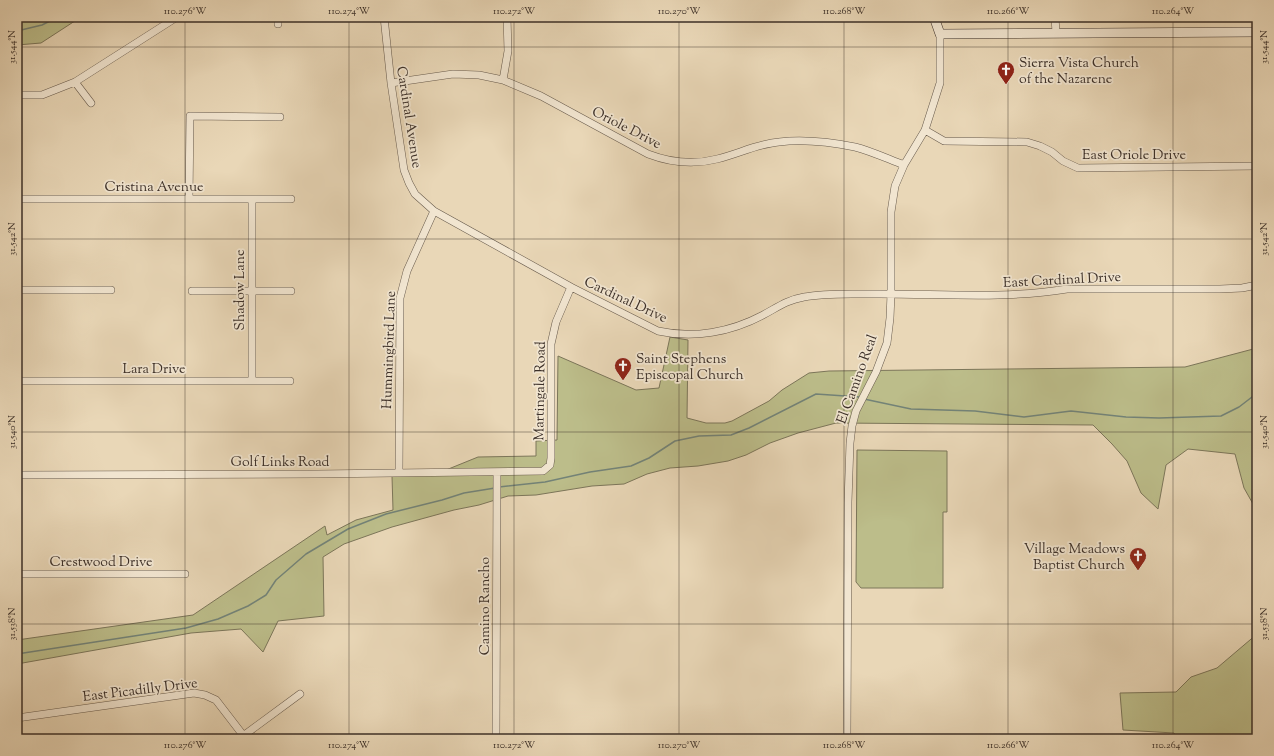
<svg xmlns="http://www.w3.org/2000/svg" width="1274" height="756" viewBox="0 0 1274 756" font-family="'Sorts Mill Goudy',serif">
  <style>
    .green { fill: #bcbd8a; stroke: #7c765a }
    .lines { fill: none; stroke-linecap: round; stroke-linejoin: round }
    .stream { stroke: #738378; stroke-width: 1.5 }
    .street-casing { stroke: #675a4c; stroke-width: 8 }
    .secondary-casing { stroke: #3c3029; stroke-width: 10 }
    .street { stroke: #f1e5d0; stroke-width: 7 }
    .secondary { stroke: #f1e5d0; stroke-width: 9 }
    .ticks { fill: none; stroke: #3c3029; stroke-width: 1; stroke-opacity: 0.45 }
    .labels { text-anchor: middle; stroke-width: 3.5; stroke-linejoin: round; paint-order: stroke }
    .poi-label { font-size: 14px; fill: #3c3029; stroke: #f1e5d0; text-anchor: start }
    .street-label { font-size: 14px; fill: #3c3029; stroke: #f1e5d0 }
    .neatline { fill: none; stroke: #3c3029; stroke-width: 1.5 }
    .ticks-label { font-size: 10px; text-anchor: middle; fill: #3c3029 }
  </style>
  <rect width="100%" height="100%" fill="#e9d7b7"/>
  <filter id="stains"><feTurbulence type="fractalNoise" baseFrequency=".005" numOctaves="4"/><feColorMatrix values="0 0 0 0 .2 0 0 0 0 .09 0 0 0 0 .02 0 0 0 .5 -.17"/></filter>
  <radialGradient id="worn" r=".72"><stop offset=".6" stop-color="#630" stop-opacity="0"/><stop offset="1" stop-color="#630" stop-opacity=".3"/></radialGradient>
  <path class="green" d="M30 17H81L41 43 17 45V20Z
    M670 337 688 340 687 418 706 423H725L732 421 769 401 782 390 809 373 829 371 1185 367 1257 348V511L1244 488 1235 454 1188 449 1166 465 1158 509 1141 493 1127 461 1112 444 1093 425 836 423 798 433 770 443 746 455 728 461 698 466 670 468 647 474 624 484 592 486 536 495 508 496 479 505 454 510 392 527 344 544 323 557 324 616 278 621 263 652 241 629 191 633 17 664V640L193 615 325 526 327 535 356 520 393 510 392 476 446 470 478 457 536 456V441L557 440 558 356 636 390 659 388Z
    M857 450 947 451V512H943V588H861L856 582Z
    M1257 634V739H1178L1174 733 1123 730 1120 693 1176 692 1191 677 1217 668Z"/>
  <g class="lines">
    <path class="stream" d="M17 31 42 25 58 17
      M864 399 911 409 975 411 1024 417 1071 411 1126 417 1159 418 1221 416 1239 407 1252 397 1257 390
      M499 487 545 482 590 472 631 466 649 458 675 441 699 436 731 435 749 428 816 394 860 397
      M17 654 186 628 218 619 248 606 266 595 276 580 306 554 348 529 386 514 442 500 464 493 495 488"/>
    <defs>
      <path id="street" d="M278 17V24
        M384 17 391 83 404 170 409 183 415 194 434 211 571 287 658 331C694 339 731 332 763 315 778 307 787 300 804 297 825 293 847 294 868 294 934 293 1001 300 1067 289H1220L1242 288 1257 285
        M1055 17 1056 33
        M503 80 508 51 507 17
        M75 82 91 103
        M391 83 453 74 479 75 503 80 541 96 648 154C669 162 694 165 717 159 738 154 757 144 779 142 803 139 830 142 855 147 871 151 888 159 904 165
        M17 95H42L75 82 177 17
        M925 130 944 141 1027 142 1040 146 1052 152 1063 161 1078 168 1257 166
        M17 199H291
        M189 199 190 116 280 117
        M252 199V381
        M17 290H111
        M192 291H291
        M17 381H290
        M399 473 400 298 407 271 434 211
        M17 475 317 474 543 471 550 465 551 458V344L556 322 571 287
        M17 574H185
        M17 718 194 693 205 695 216 700 246 739
        M243 736 300 694
        M496 739 497 472
        M847 739 848 502 850 443 852 426 856 411 876 372 887 343 890 318 891 294V212L895 186 904 165 925 130 940 83V34"/>
      <path id="secondary" d="M934 17 940 34 1257 32"/>
    </defs>
    <use href="#street" class="street-casing"/>
    <use href="#secondary" class="secondary-casing"/>
    <use href="#street" class="street"/>
    <use href="#secondary" class="secondary"/>
  </g>
  <path class="ticks" d="M20 17V739M185 17V739M349 17V739M514 17V739M679 17V739M844 17V739M1008 17V739M1173 17V739M17 47H1257M17 239H1257M17 432H1257M17 624H1257"/>
  <defs>
    <symbol id="church-pin" viewBox="-11 -11 22 30"><path d="M0 17L-7.5 6A9.5 9.5 0 1 1 7.5 6Z" fill="#8f2418" stroke="#f1e5d0"/><path d="M-1.2-6h2.4v3.5h3.3v2.4h-3.3V6h-2.4V-.1h-3.3v-2.4h3.3Z" fill="#fff"/></symbol>
  </defs>
  <g fill-rule="evenodd">
    <use href="#church-pin" x="996" y="60" width="20" height="27"/>
    <use href="#church-pin" x="613" y="356" width="20" height="27"/>
    <use href="#church-pin" x="1128" y="546" width="20" height="27"/>
  </g>
  <g class="labels">
    <g class="poi-label">
      <text x="1019" y="67">Sierra Vista Church<tspan x="1019" dy="16">of the Nazarene</tspan></text>
      <text x="636" y="363">Saint Stephens<tspan x="636" dy="16">Episcopal Church</tspan></text>
      <text x="1125" y="553" text-anchor="end">Village Meadows<tspan x="1125" dy="16">Baptist Church</tspan></text>
    </g>
    <g class="street-label">
      <text transform="translate(410 117) rotate(81)" y="5">Cardinal Avenue</text>
      <text transform="translate(627 127) rotate(27)" y="5">Oriole Drive</text>
      <text x="1134" y="159">East Oriole Drive</text>
      <text x="154" y="191">Cristina Avenue</text>
      <text transform="translate(1062 279) rotate(-3)" y="5">East Cardinal Drive</text>
      <text transform="translate(239 290) rotate(-90)" y="5">Shadow Lane</text>
      <text transform="translate(626 299) rotate(25)" y="5">Cardinal Drive</text>
      <text transform="translate(388 350) rotate(-88)" y="5">Hummingbird Lane</text>
      <text x="154" y="373">Lara Drive</text>
      <text transform="translate(856 379) rotate(-70)" y="5">El Camino Real</text>
      <text transform="translate(539 391) rotate(-89)" y="5">Martingale Road</text>
      <text x="280" y="466">Golf Links Road</text>
      <text x="101" y="566">Crestwood Drive</text>
      <text transform="translate(484 606) rotate(-90)" y="5">Camino Rancho</text>
      <text transform="translate(140 689) rotate(-7)" y="5">East Picadilly Drive</text>
    </g>
  </g>
  <rect width="1274" height="756" fill="none" stroke="#e9d7b7" stroke-width="44"/>
  <rect x="22" y="22" width="1230" height="712" class="neatline"/>
  <g class="ticks-label">
    <text x="185" y="14">110.276°W</text>
    <text x="349" y="14">110.274°W</text>
    <text x="514" y="14">110.272°W</text>
    <text x="679" y="14">110.270°W</text>
    <text x="844" y="14">110.268°W</text>
    <text x="1008" y="14">110.266°W</text>
    <text x="1173" y="14">110.264°W</text>
    <text transform="translate(11 47) rotate(-90)" y="4">31.544°N</text>
    <text transform="translate(1263 47) rotate(-90)" y="4">31.544°N</text>
    <text transform="translate(11 239) rotate(-90)" y="4">31.542°N</text>
    <text transform="translate(1263 239) rotate(-90)" y="4">31.542°N</text>
    <text transform="translate(11 432) rotate(-90)" y="4">31.540°N</text>
    <text transform="translate(1263 432) rotate(-90)" y="4">31.540°N</text>
    <text transform="translate(11 624) rotate(-90)" y="4">31.538°N</text>
    <text transform="translate(1263 624) rotate(-90)" y="4">31.538°N</text>
    <text x="185" y="748">110.276°W</text>
    <text x="349" y="748">110.274°W</text>
    <text x="514" y="748">110.272°W</text>
    <text x="679" y="748">110.270°W</text>
    <text x="844" y="748">110.268°W</text>
    <text x="1008" y="748">110.266°W</text>
    <text x="1173" y="748">110.264°W</text>
  </g>
  <rect width="100%" height="100%" filter="url(#stains)"/>
  <rect width="100%" height="100%" fill="url(#worn)"/>
</svg>
